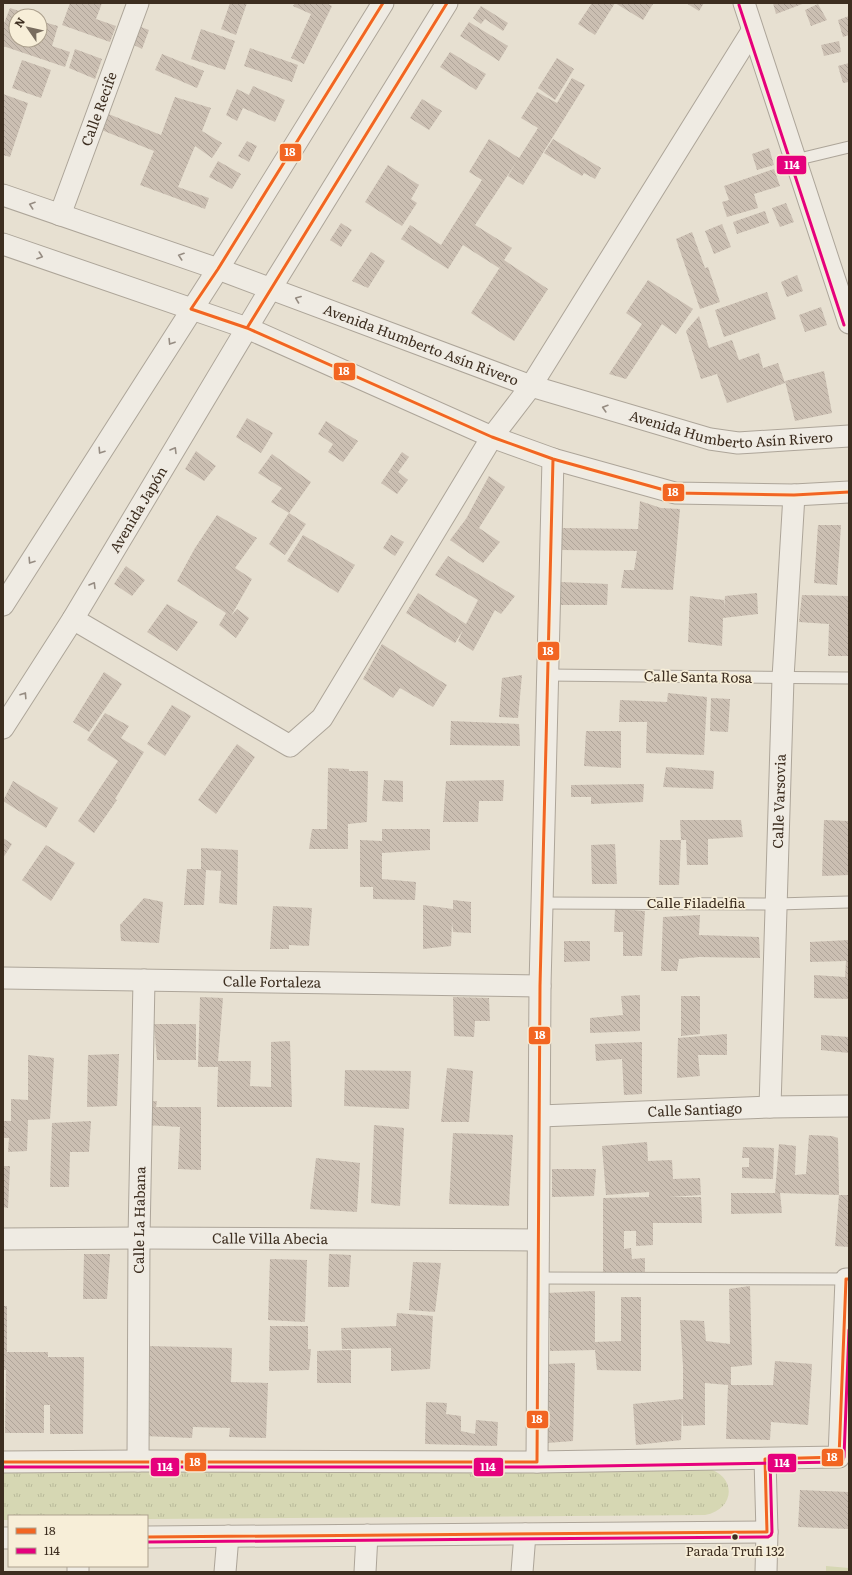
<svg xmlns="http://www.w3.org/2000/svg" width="852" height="1575" viewBox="0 0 852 1575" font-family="Literata,serif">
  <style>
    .grass { fill: url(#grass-tufts) }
    .garden { fill: #d6d7b3 }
    .building { fill: url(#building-back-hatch) }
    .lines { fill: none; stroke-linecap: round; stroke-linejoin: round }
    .service-casing { stroke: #ada599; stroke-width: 13 }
    .minor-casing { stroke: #ada599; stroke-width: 23 }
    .service { stroke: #efebe3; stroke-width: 11 }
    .minor { stroke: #efebe3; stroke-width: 21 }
    .bus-1-casing { stroke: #f7eed8; stroke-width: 6 }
    .bus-2-casing { stroke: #f7eed8; stroke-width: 6 }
    .bus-1 { stroke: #f26522; stroke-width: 3 }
    .bus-2 { stroke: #e5007d; stroke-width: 3 }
    .oneway { stroke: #968c82 }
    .bus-dot { fill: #3d2e20; stroke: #f7eed8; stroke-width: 1.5 }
    .labels { text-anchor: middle; stroke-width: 3.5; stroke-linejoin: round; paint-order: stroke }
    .bus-label { font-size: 13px; fill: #3d2e20; stroke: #f7eed8 }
    .street-label { font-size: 14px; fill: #3d2e20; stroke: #f7eed8 }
    .line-badge { stroke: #f7eed8; stroke-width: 1.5 }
    .badge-label { font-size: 11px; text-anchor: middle; font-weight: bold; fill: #fff }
  </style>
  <defs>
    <pattern id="grass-tufts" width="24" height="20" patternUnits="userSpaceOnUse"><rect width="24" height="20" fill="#d6d7b3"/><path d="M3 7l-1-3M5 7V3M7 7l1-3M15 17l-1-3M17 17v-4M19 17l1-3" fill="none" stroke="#b9b99a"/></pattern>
    <pattern id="building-back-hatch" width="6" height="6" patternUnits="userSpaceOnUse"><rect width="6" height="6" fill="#cbbfb2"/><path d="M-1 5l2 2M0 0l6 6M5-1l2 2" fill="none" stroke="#afa499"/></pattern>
  </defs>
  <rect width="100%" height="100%" fill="#e7e0d1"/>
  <path class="grass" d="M706 1468C737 1475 736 1509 705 1515L147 1519V1516H9V1520H3V1473Z"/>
  <path class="garden" d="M826 1566 849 1568V1572H826Z"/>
  <path class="building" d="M70 3H102L96 19 116 26 110 42 62 25Z
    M230 3H247L236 35 221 29Z
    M295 3H326L332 6 304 64 291 58 311 14 293 6Z
    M592 3H651L653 4 643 20 615 3 595 35 578 24Z
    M686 3H704L699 11Z
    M773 3H805L776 14Z
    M818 4 827 20 811 26 805 10Z
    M481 6 508 23 503 31 485 19 481 24 473 18Z
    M10 8 34 16H16V40H40V21L58 26 52 46 70 52 65 67 3 46V26Z
    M849 16V35L843 37 838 20Z
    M469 22 508 46 499 61 460 36Z
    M141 27 149 30 142 49 134 45Z
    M201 29 235 41 225 70 191 59Z
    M839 41 841 52 824 56 821 45Z
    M250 48 298 65 292 82 244 66Z
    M75 49 102 59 95 79 69 68Z
    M450 52 486 74 476 90 440 67Z
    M162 54 204 71 197 88 155 70Z
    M557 58 574 69 555 100 538 88Z
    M22 60 51 70 41 98 12 88Z
    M849 63V82L843 83 838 66Z
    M572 78 585 85 523 185 508 176 517 161 475 225 512 248 504 260 548 289 514 341 471 313 502 264 499 268 463 245 448 269 401 239 410 225 441 245 482 180 469 172 489 139 519 158 538 128 521 118 537 92 557 103Z
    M253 86 285 100 275 122 243 108 237 121 226 115 237 89 249 95Z
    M3 94 28 103 10 157 3 155Z
    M175 97 211 108 202 131 222 143 212 158 195 146 178 187 209 198 205 209 140 185 154 151 99 129 106 113 161 135Z
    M422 99 442 111 429 130 410 118Z
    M553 139 601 168 595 179 584 173 582 176 544 153Z
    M247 141 257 146 249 162 238 156Z
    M769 148 774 165 757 170 752 154Z
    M218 161 241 174 232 189 209 177Z
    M388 165 419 185 411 199 417 203 402 226 365 202Z
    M774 169 780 186 754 194 758 208 727 217 722 202 729 200 724 186Z
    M786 203 794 222 780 227 772 208Z
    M765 211 769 223 737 234 733 222Z
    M341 223 352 230 341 247 330 240Z
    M722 224 731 247 714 254 705 231Z
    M692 232 705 268 708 267 720 302 700 309 676 239Z
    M371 252 385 261 368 288 352 281Z
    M797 275 803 291 787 297 781 282Z
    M648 280 693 309 676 334 662 324 626 379 609 374 642 324 626 313Z
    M767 292 776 319 724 337 715 310Z
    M821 307 827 325 805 332 799 315Z
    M699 316 709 348 732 340 739 360 759 353 763 368 778 363 785 383 727 403 717 374 701 379 686 331Z
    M824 371 832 413 795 421 785 381Z
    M247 418 273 433 261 453 236 437Z
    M326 421 358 441 343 462 328 452 333 444 318 434Z
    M196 451 216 466 204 481 185 469Z
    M402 452 409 457 398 472 408 480 397 494 381 483Z
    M272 454 311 482 289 513 271 502 282 488 258 473Z
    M489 476 505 487 479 528 500 542 483 563 450 540 466 519Z
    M640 501 661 508 680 509 673 590 621 588 624 570H634L637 551 562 550V528L638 529Z
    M289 513 306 524 285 555 269 544Z
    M217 515 257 538 235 568 252 579 231 616 237 609 249 618 236 638 219 625 226 613 177 581 195 548Z
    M818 525H841L837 585 814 583Z
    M303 535 355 565 338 593 287 561Z
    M391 535 404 542 395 556 383 548Z
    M448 556 515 596 501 614 495 610 473 651 458 641 463 630 455 643 406 613 418 593 466 624 478 600 435 575Z
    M126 566 145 580 132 596 114 584Z
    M561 582 608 584 607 605H561Z
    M757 593 758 614 723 618 722 646 688 642 690 596 724 600V609L725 596Z
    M802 595 849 596V656H828L829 624 799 622Z
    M167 604 198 622 177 651 147 632Z
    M382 644 447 685 433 707 400 688 393 698 363 679Z
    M104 672 122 684 89 732 73 722Z
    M522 675 518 718 499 717 502 678Z
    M668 693 707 697 704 755 646 753 647 722H619L620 700 667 702Z
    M711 698 730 699 728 732 710 731Z
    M172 705 191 716 165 756 147 744Z
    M105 713 129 726 121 738 144 752 115 799 117 800 94 833 78 821 118 761 87 740Z
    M451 721 519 724 520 746 450 745Z
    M586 731H621V768L584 766Z
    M237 744 255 757 216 814 198 800Z
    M666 767 714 771 713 789 663 787Z
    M328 768 349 769V771H368L367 822 348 824V849H309L312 829H327Z
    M384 780 403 781V802L382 801Z
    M504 780 503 801H479L478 822H443L446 781Z
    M13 781 58 808 46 828 3 801Z
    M644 784 643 802 591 804V797H571V785Z
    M680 820H741L743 837 708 839V865H687L686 840H681Z
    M824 820 849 821V875L822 876Z
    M382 829H430V850L382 853V879L416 882 415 900 373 899V887H360V840L382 841Z
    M3 838 12 844 3 858Z
    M660 840H681L679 885H659Z
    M615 844 617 884H592L591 845Z
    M46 845 75 863 51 901 22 880Z
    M201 848 238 850 237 905 219 903 221 871 206 870 204 905H184L187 869H201Z
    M144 898 163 902 159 943 121 941 120 925Z
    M453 900 471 902V933L453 932 452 921 451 946 423 949V905L453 909Z
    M273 906 312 908 309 946 289 945V949H270Z
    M615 909 645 911 642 956H623V932H614Z
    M700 915 699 935 759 937 760 958 699 957 679 959 677 971H661L663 917Z
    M849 940V999L814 998V975L845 977 846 961 810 962V942Z
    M564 941H590V961L564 962Z
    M640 995V1031L590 1033V1018L623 1015 621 996Z
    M681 996H700V1034L681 1036Z
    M200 997 223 998 218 1061H251L250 1086 271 1087V1042L290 1041 292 1107H217L218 1067H198Z
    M453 997 489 998 490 1021H475L474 1037 454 1036Z
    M154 1024H196V1060H157Z
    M727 1034V1055H698L700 1076 677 1078 678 1038Z
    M821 1035 849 1037V1053L821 1050Z
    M642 1042V1094L624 1095 622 1059 596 1061 595 1044Z
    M119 1054 117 1106 87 1107 88 1055Z
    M28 1055 54 1058 50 1119 28 1120 27 1151 8 1152 9 1138H3V1121H11V1099L28 1100Z
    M447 1068 473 1071 469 1122H441Z
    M345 1070 411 1071 409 1109 344 1106Z
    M157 1101 156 1107H201V1170L178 1169 180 1127 146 1125 144 1102Z
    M91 1121 89 1152H70L69 1187H50L52 1123Z
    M374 1125 404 1128 400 1206 371 1203Z
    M453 1133 513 1135 509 1206 449 1204Z
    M809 1135 832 1136 838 1138 839 1195 780 1193 782 1213 731 1214V1193H775L779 1144 796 1146 795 1175 806 1174Z
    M647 1142 648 1161 672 1160 673 1179 700 1178 701 1195 669 1197H701L702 1223H653V1245L636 1246V1231H624V1249L631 1248 632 1259 645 1258V1272H603V1198L649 1197V1192L606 1195 602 1146Z
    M743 1147 774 1148 773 1179 742 1178V1167H749V1158H742Z
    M316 1158 360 1163 357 1212 310 1209Z
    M3 1166H10L8 1208 3 1207Z
    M552 1169H596L594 1196 552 1197Z
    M839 1195H849V1247L835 1246Z
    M84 1254H110L107 1299H83Z
    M329 1254 351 1255 349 1287H328Z
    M270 1259 307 1260 305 1322 268 1320Z
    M413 1262 441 1263 435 1312 409 1310Z
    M750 1286 752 1365 731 1367V1385H773L775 1361 812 1364 808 1425 771 1422 770 1440 726 1439 728 1385 705 1383V1425L683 1426 682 1409 681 1440 636 1445 633 1404 683 1399V1366L680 1320 704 1321 706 1341 730 1344 729 1289Z
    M595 1291V1342L621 1341V1297H641V1371L597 1370 595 1350 550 1351V1318H547L546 1293Z
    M3 1306H7V1352H48V1357H84L83 1434H50V1405H44V1433H5L6 1370H3Z
    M397 1313 433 1316 430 1369 391 1371V1348L342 1349 341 1328 396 1326Z
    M270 1326H308V1349H311L309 1370 269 1371Z
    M147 1346 232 1348 231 1382 268 1383 266 1438 229 1437 230 1428 193 1427 192 1438 144 1436Z
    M351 1350V1383H317V1351Z
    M575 1363 573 1441 547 1443V1364Z
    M426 1402 447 1403 446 1414 461 1416V1431L475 1434 476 1420 498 1422 497 1446 425 1444Z
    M800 1490 849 1492V1529L798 1527Z"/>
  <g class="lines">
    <defs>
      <path id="service" d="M795 160 849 147
        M547 675 849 678
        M542 903 777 904 849 902
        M539 1278 846 1279"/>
      <g id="minor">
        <path d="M744 3 849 323"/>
        <path id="s1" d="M3 195 218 269 531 386 710 439 738 443 849 436"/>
        <path id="s2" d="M60 215 138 3"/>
        <path d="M3 244 247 328 492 437 553 459 675 493 794 495 849 492"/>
        <path d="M3 605 218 269 383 3"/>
        <path d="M73 619 290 746 322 718 492 437 531 386 752 31"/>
        <path id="s3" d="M3 728 73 619 271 288 447 3"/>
        <path id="s4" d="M3 978 540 986"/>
        <path id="s5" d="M770 1107 783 678 794 495"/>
        <path id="s6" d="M540 1116 770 1107 849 1106"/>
        <path id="s7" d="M3 1239 139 1238 538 1240"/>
        <path d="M765 1459 767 1532 766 1572"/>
        <path id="s8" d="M138 1461 139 1238 144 980"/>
        <path d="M3 1462 138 1461 537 1462 839 1457 846 1279H849"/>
        <path d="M537 1462 540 986 553 459"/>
        <path d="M147 1537 767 1532"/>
        <path d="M3 1538H9"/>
        <path d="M78 1572V1566"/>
        <path d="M225 1572 228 1536"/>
        <path d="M365 1572 367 1535"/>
        <path d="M522 1572 525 1534"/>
      </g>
    </defs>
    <use href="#service" class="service-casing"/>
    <use href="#minor" class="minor-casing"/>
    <use href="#service" class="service"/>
    <use href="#minor" class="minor"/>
    <defs>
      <path id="bus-1" d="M383 3 218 269 191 309 247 328 492 437 553 459 675 493 794 495 849 492
        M247 328 447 3
        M3 1462H537L540 986 553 459
        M147 1537 767 1532 765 1459 839 1457 846 1279H849"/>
      <path id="bus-2" d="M739 5 844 325
        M3 1467H537L840 1462 843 1460 844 1457 849 1330
        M147 1542 768 1537 771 1535 772 1532 770 1459"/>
    </defs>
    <use href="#bus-1" class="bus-1-casing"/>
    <use href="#bus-2" class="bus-2-casing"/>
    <use href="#bus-1" class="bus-1"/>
    <use href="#bus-2" class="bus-2"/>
  </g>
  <defs><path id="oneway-chevron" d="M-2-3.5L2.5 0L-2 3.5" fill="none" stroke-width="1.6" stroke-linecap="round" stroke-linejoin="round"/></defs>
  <g class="oneway">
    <use href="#oneway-chevron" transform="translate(32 205) rotate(-161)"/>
    <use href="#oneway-chevron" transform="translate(40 256) rotate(19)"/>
    <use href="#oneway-chevron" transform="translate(181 256) rotate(-161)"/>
    <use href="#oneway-chevron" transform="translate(298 299) rotate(-159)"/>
    <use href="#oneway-chevron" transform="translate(171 342) rotate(122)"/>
    <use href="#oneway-chevron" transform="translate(605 408) rotate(-163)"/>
    <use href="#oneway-chevron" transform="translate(174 450) rotate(-59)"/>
    <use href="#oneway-chevron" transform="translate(101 451) rotate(123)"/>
    <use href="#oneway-chevron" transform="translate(31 561) rotate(123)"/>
    <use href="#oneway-chevron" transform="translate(93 585) rotate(-59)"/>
    <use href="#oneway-chevron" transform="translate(24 695) rotate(-57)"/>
  </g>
  <circle class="bus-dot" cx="735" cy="1537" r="3.5"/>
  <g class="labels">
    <g class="bus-label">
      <text x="735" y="1556">Parada Trufi 132</text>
    </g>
    <g class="street-label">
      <text dy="5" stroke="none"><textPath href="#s2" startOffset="113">Calle Recife</textPath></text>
      <text dy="5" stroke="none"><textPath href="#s1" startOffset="444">Avenida Humberto Asín Rivero</textPath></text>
      <text dy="5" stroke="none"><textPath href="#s1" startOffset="768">Avenida Humberto Asín Rivero</textPath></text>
      <text dy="5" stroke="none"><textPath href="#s3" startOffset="257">Avenida Japón</textPath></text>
      <text transform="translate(698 677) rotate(1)" y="5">Calle Santa Rosa</text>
      <text dy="5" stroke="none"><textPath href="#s5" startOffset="306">Calle Varsovia</textPath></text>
      <text x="696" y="908">Calle Filadelfia</text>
      <text dy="5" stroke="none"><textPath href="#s4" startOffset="269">Calle Fortaleza</textPath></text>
      <text dy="5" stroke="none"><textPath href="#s6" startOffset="155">Calle Santiago</textPath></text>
      <text dy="5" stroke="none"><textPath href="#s8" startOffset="241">Calle La Habana</textPath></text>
      <text dy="5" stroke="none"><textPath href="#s7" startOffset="267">Calle Villa Abecia</textPath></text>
    </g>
  </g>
  <g class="line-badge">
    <rect x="279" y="143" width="23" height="19" rx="4" fill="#f26522"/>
    <rect x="776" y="155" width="31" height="20" rx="4" fill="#e5007d"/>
    <rect x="333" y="362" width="23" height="19" rx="4" fill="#f26522"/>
    <rect x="662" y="483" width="23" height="19" rx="4" fill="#f26522"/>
    <rect x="537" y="641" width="23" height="20" rx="4" fill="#f26522"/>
    <rect x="528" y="1026" width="23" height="19" rx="4" fill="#f26522"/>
    <rect x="526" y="1410" width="23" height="19" rx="4" fill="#f26522"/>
    <rect x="821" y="1448" width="23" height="19" rx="4" fill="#f26522"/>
    <rect x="184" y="1452" width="23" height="20" rx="4" fill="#f26522"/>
    <rect x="767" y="1453" width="30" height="20" rx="4" fill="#e5007d"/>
    <rect x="150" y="1457" width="30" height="20" rx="4" fill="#e5007d"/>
    <rect x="473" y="1457" width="31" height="20" rx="4" fill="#e5007d"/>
  </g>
  <g class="badge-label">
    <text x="290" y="156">18</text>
    <text x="792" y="169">114</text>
    <text x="344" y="375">18</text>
    <text x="673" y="496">18</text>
    <text x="548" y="655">18</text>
    <text x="540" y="1039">18</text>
    <text x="537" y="1423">18</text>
    <text x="832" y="1461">18</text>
    <text x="195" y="1466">18</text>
    <text x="782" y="1467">114</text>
    <text x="165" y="1471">114</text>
    <text x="488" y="1471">114</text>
  </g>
  <rect width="852" height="1575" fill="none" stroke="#3d2e20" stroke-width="8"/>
  <rect x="8" y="1515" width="140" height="52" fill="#f7eed8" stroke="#ada18e"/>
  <rect x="16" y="1528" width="20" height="6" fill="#f26522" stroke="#ada18e"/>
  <text x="44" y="1535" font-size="12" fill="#3d2e20">18</text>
  <rect x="16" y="1548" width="20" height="6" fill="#e5007d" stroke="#ada18e"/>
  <text x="44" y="1555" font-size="12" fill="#3d2e20">114</text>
  <g transform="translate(28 28) rotate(304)"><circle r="19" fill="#f7eed8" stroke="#ada18e"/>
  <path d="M0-3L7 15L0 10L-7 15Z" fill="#786c5e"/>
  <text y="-6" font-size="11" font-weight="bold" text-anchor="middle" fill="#3d2e20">N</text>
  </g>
</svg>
